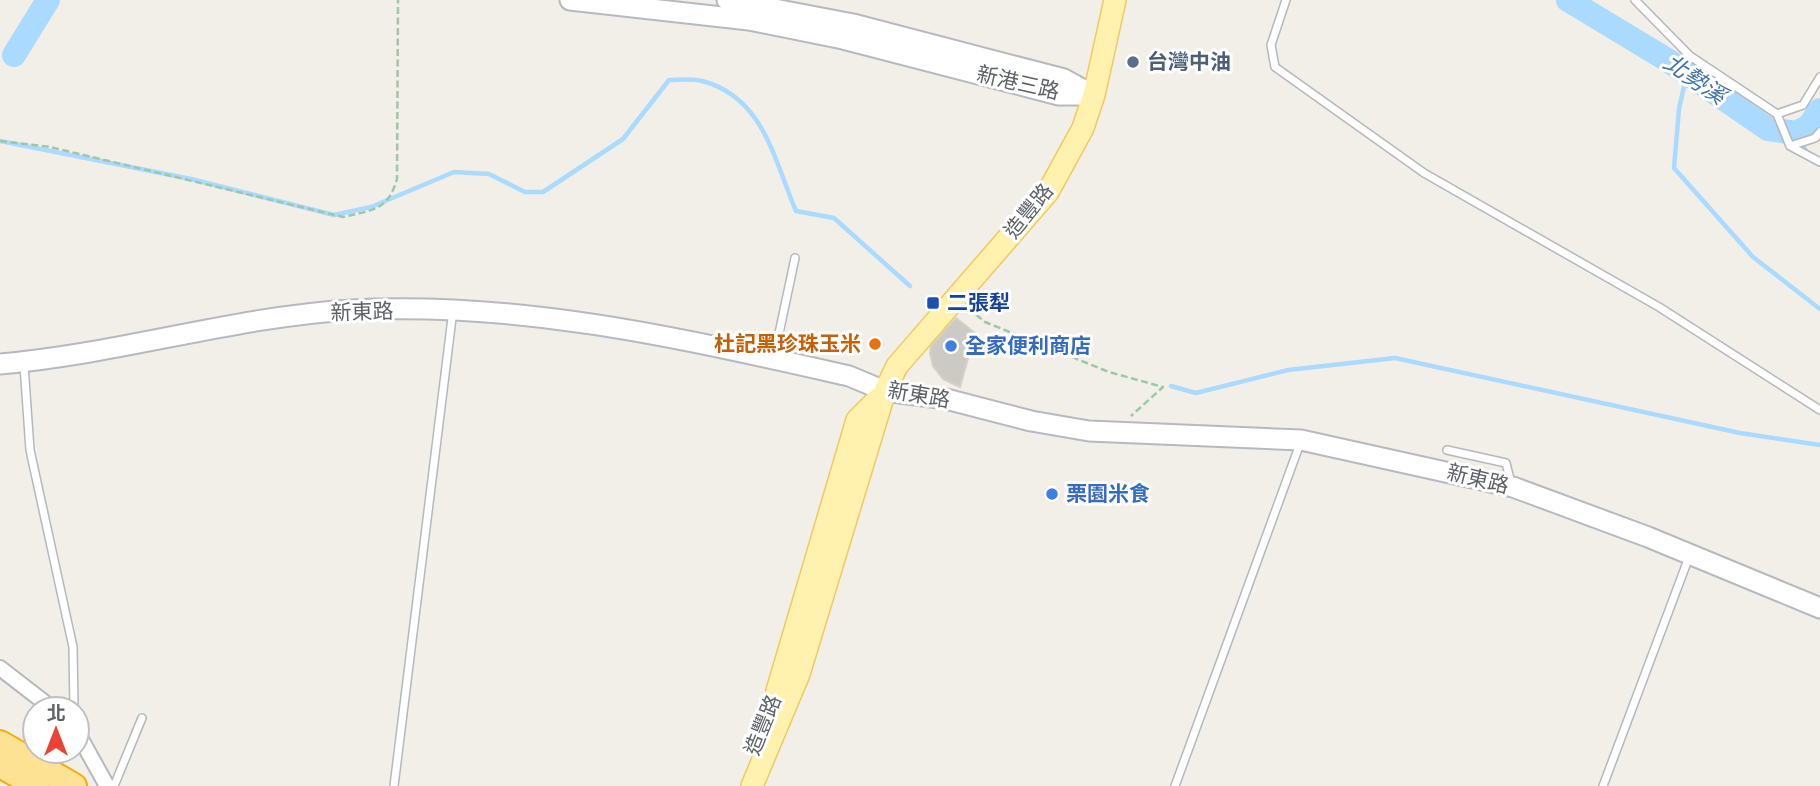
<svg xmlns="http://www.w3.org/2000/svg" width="1820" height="786" viewBox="0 0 1820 786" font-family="Montserrat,'Noto Sans TC',sans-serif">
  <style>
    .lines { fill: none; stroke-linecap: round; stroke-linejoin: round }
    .stream { stroke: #aadaff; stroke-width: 4.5 }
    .river { stroke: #aadaff; stroke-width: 24 }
    .building { fill: #cccac5; stroke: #d6d1c6; stroke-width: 2 }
    .lane-casing { stroke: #b5b8bc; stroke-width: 10 }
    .street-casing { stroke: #b5b8bc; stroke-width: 18 }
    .secondary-casing { stroke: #b6babf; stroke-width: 23 }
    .primary-casing { stroke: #f2c960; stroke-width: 24 }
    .highway-casing { stroke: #f9ab00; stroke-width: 28 }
    .path { stroke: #9cc7a9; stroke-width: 2.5; stroke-dasharray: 7 3.5; stroke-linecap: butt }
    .lane { stroke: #fff; stroke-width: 7 }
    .street { stroke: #fff; stroke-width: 14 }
    .secondary { stroke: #fff; stroke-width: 19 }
    .primary { stroke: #fff2af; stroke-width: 21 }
    .highway { stroke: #fde293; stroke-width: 24 }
    .service-dot { fill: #5c6f8a; stroke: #fff; stroke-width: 2.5 }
    .transit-dot { fill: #1a4fb4; stroke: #fff; stroke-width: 2.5 }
    .food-dot { fill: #e8710a; stroke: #fff; stroke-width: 2.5 }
    .shop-dot { fill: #3f7fe0; stroke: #fff; stroke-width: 2.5 }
    .labels { text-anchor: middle; stroke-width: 6; stroke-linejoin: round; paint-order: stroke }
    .service-label { font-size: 21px; font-weight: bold; fill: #4e5e75; stroke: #fff; text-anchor: start }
    .street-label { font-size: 21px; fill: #5f6368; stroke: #fff }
    .transit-label { font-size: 21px; font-weight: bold; fill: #164399; stroke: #fff; text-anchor: start }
    .food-label { font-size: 21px; font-weight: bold; fill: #c56008; stroke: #fff; text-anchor: end }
    .shop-label { font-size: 21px; font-weight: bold; fill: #366cbe; stroke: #fff; text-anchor: start }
    .water-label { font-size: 23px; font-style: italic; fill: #4174aa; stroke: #fff }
  </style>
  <rect width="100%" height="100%" fill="#f1efe8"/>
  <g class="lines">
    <path class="stream" d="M1687 73 1679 109 1674 168 1753 257 1820 309
      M1796 133 1808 154
      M0 141 191 179 334 215 371 207 454 172 489 174 525 192H543L623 139 669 80C679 80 692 78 702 81 764 97 774 160 796 211L834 218 910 286
      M1171 386 1196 393 1288 370 1395 358 1740 433 1820 445"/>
    <path class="river" d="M1568 0 1669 61 1768 129 1796 133 1809 126 1820 110
      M14 55 48 0"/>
  </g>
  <path class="building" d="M956 318 975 333 960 387 943 379 933 366 930 353 931 346Z"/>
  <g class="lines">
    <defs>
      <path id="lane" d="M1286 0 1271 45 1275 67 1424 173 1659 307 1820 410
        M1635 0 1690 56 1777 114 1803 105 1820 77
        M1777 114 1790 146 1820 162
        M1790 146 1815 138 1820 132
        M774 357 795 258
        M24 365 30 450 73 647 74 709
        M1447 450 1506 463 1511 483
        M114 786 142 718
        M394 786 453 310
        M1175 786 1301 441
        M1603 786 1689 557"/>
      <path id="street" d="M0 668 53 709
        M77 732 107 786"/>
      <path id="secondary" d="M570 0 749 20 843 39 1059 95H1094
        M727 0 853 24 1064 79 1093 95
        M0 364C118 354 232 317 351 310 521 301 685 339 849 376L885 391 946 399 1031 421 1089 431 1301 440 1513 487 1648 537 1820 608"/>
      <path id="primary" d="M777 691 857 420 879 398
        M752 786 799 674 885 391 897 366 1048 192 1083 128 1094 95 1115 0"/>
      <path id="highway" d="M0 743 74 786
        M0 765 37 786"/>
    </defs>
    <use href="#lane" class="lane-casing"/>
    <use href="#street" class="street-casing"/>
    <use href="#secondary" class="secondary-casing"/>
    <use href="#primary" class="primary-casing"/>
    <use href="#highway" class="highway-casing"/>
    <path class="path" d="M0 141 50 147 343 217C372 210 388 211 397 179L398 0
      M968 308 985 322 1109 372 1163 387 1131 416"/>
    <use href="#lane" class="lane"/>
    <use href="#street" class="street"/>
    <use href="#secondary" class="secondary"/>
    <use href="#primary" class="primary"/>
    <use href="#highway" class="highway"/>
  </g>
  <circle class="service-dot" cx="1133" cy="62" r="7"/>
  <rect class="transit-dot" x="926" y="296" width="14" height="14" rx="3.5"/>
  <circle class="food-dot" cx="875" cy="344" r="7"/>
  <g class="shop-dot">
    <circle cx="951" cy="346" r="7"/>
    <circle cx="1052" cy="494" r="7"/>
  </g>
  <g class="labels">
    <g class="service-label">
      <text x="1147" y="69">台灣中油</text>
    </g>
    <g class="street-label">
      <text transform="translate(1018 83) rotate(13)" y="7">新港三路</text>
      <text transform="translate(1029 211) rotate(-51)" y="7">造豐路</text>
      <text transform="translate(362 312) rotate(-2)" y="7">新東路</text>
      <text transform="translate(919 395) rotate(10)" y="7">新東路</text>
      <text transform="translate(1478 479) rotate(14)" y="7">新東路</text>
      <text transform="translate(763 725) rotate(-68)" y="7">造豐路</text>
    </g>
    <g class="transit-label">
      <text x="947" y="310">二張犁</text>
    </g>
    <g class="food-label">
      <text x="861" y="351">杜記黑珍珠玉米</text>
    </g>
    <g class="shop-label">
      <text x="965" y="353">全家便利商店</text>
      <text x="1066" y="501">栗園米食</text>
    </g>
    <g class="water-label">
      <text transform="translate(1695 79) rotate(34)" y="8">北勢溪</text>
    </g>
  </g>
  <g transform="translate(56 730)"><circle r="33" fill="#ffffff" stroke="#bfc1c3" stroke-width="2"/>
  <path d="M0-5L12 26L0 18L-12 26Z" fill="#ea4335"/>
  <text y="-10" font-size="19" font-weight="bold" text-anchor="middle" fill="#5f6368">北</text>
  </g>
</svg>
